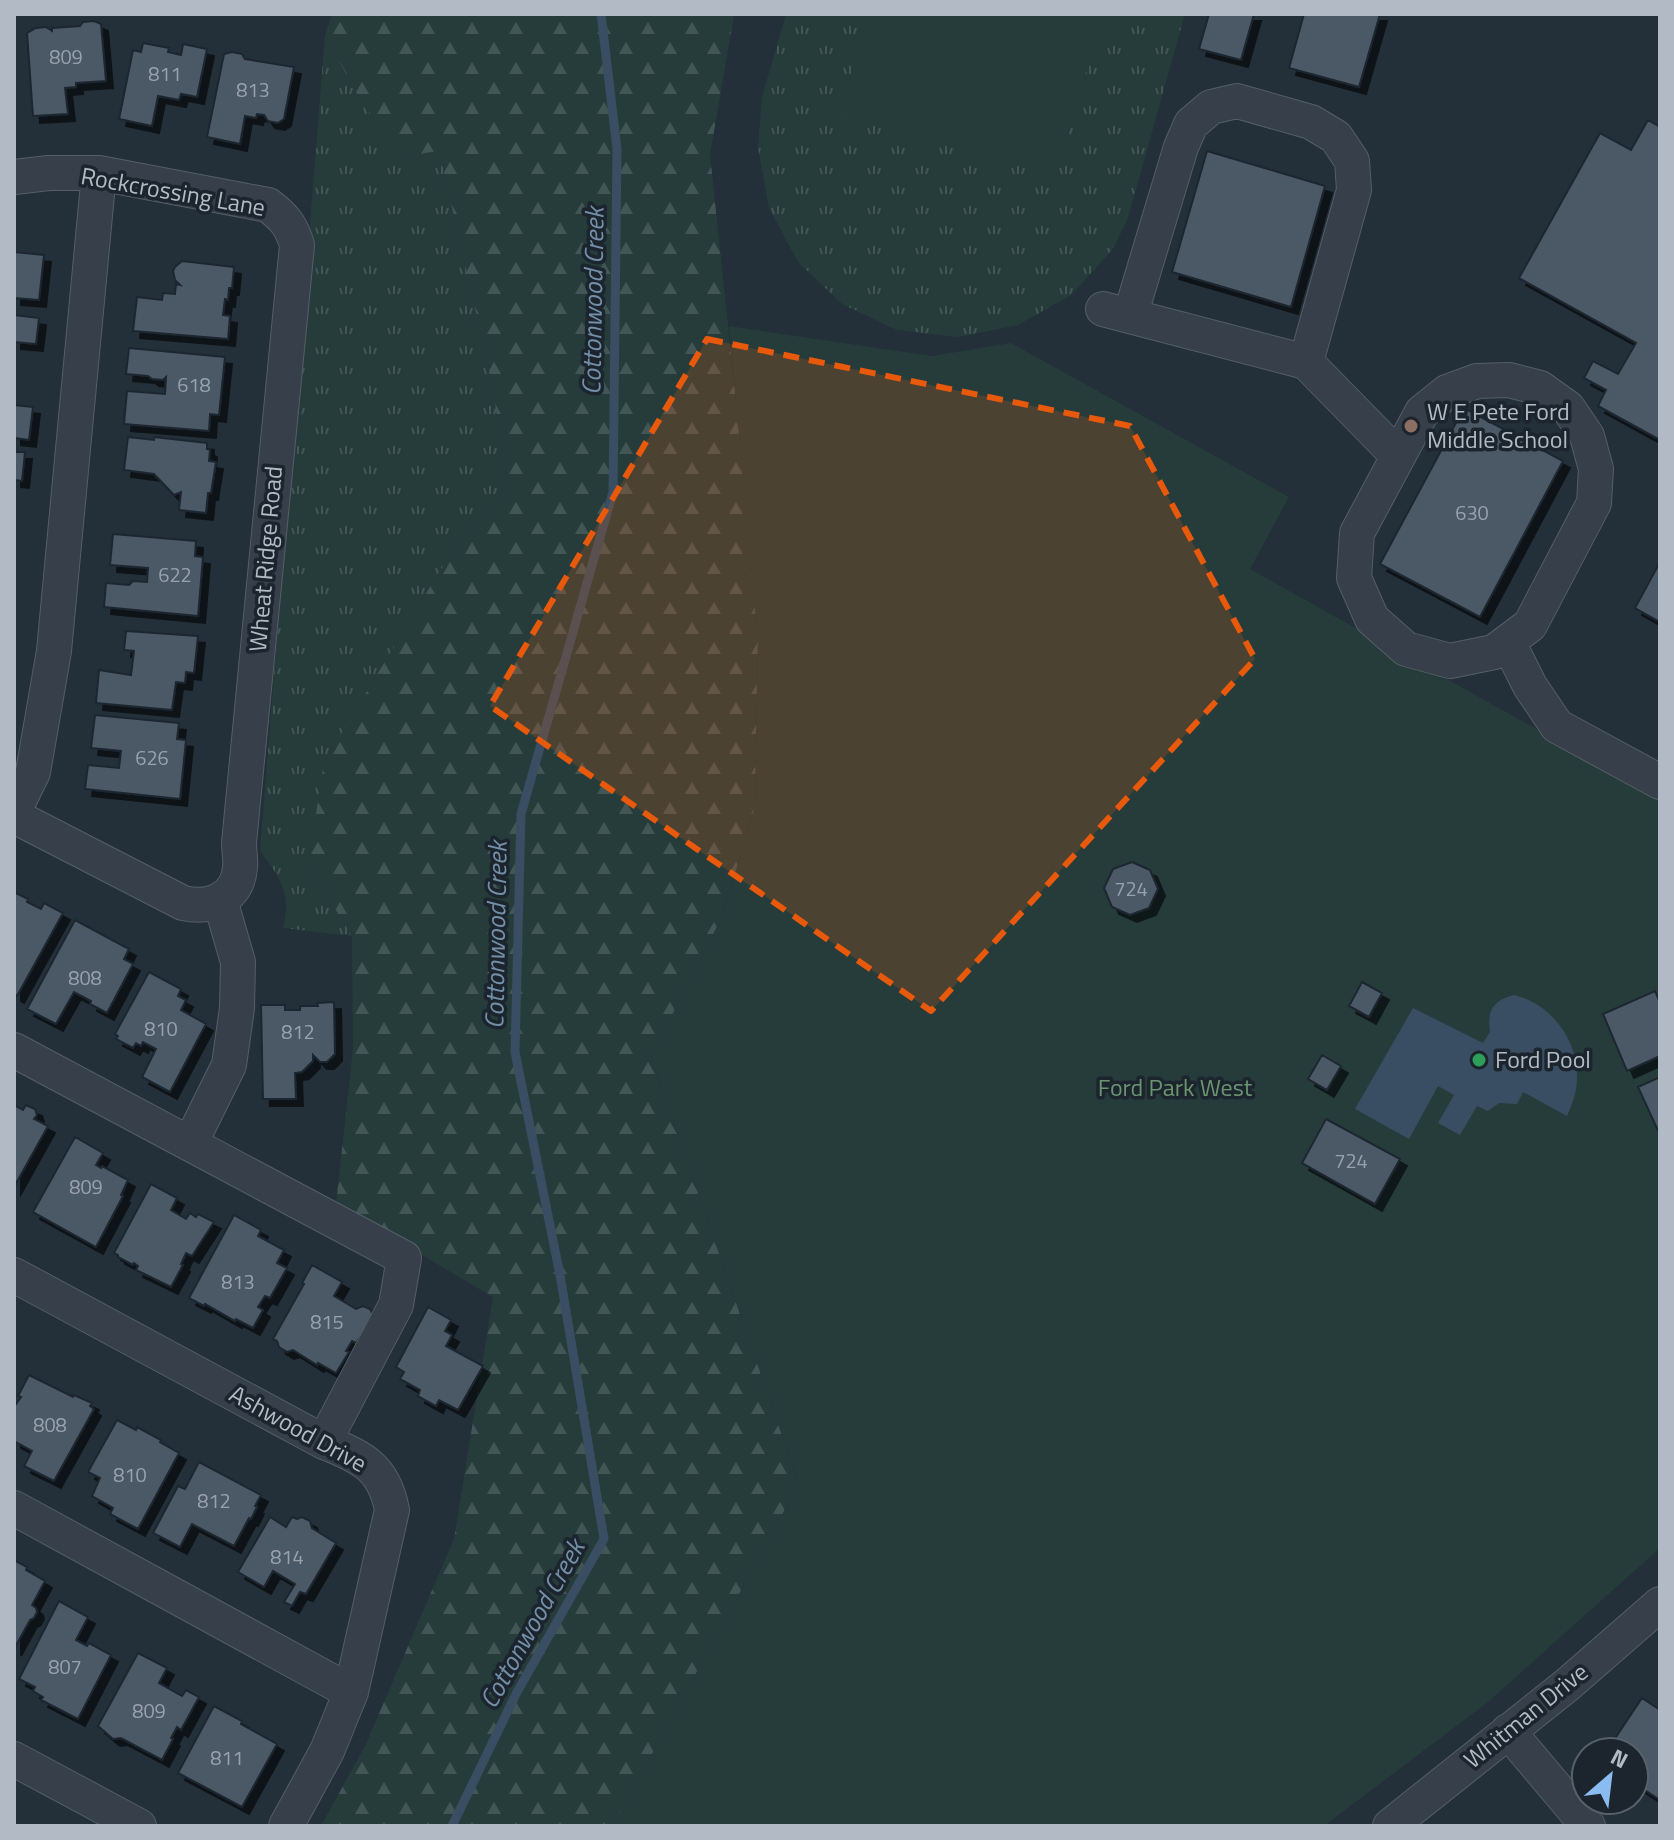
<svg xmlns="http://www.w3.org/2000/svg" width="1674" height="1840" viewBox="0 0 1674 1840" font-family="'Titillium Web',sans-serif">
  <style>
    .grass { fill: url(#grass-tufts) }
    .forest { fill: url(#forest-firs) }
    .park { fill: #263c3b }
    .water { fill: #394e62 }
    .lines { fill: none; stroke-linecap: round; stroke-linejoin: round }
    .stream { stroke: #394e62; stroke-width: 9 }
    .building { fill: #4c5965; stroke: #1e2730; stroke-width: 2; filter: url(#shadow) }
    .minor-casing { stroke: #555e67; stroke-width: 36 }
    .minor { stroke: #37404a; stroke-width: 34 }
    .marked { fill: #e8590c; fill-opacity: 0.2; stroke: #e8590c; stroke-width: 6; stroke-dasharray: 16 10; stroke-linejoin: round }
    .education-dot { fill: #8d6e63; stroke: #1c252e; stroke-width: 3 }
    .leisure-dot { fill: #2e9e5b; stroke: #1c252e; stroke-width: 3 }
    .labels { text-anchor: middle; stroke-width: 7; stroke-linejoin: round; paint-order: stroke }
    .number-label { font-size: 20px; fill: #98a2ad }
    .street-label { font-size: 24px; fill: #b2bbc5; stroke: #1c252e }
    .poi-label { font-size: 24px; fill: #b2bbc5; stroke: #1c252e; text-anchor: start }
    .park-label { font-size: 24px; fill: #6a9570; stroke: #1c252e }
    .water-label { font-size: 26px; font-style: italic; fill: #748fa8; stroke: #1c252e }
  </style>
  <defs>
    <pattern id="grass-tufts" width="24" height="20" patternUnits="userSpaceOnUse" patternTransform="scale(2)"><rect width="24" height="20" fill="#263c3b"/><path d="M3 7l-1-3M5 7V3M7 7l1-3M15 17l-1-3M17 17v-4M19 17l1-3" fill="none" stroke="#435656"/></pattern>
    <pattern id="forest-firs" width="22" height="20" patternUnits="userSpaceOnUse" patternTransform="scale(2)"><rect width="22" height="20" fill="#263c3b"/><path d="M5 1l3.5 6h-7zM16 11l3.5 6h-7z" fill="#435656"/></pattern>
    <filter id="shadow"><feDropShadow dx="7" dy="7" stdDeviation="0" flood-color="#0009"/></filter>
  </defs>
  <rect width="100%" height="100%" fill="#232f39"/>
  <path class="grass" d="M786 14H1185L1127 221 1112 250 1071 295 1018 325 958 337 897 330 842 304 798 262 769 208 758 148 762 97Z
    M325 35 357 94 411 155 439 150 492 382 507 489 450 554 308 865 352 936 283 928C292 893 280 878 260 851Z"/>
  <path class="forest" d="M332 14H734L710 155 744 477 758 640 755 807 722 917 651 1057 799 1484 613 1826H321L366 1744 454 1539 493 1297 336 1204 353 1048 352 936 308 865 324 762 450 554 507 489 492 382 439 151 411 155 379 127 357 94 325 35Z"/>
  <path class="park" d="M868 14H1103L1056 175 840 112Z
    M729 326 932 356 1011 343 1289 497 1250 569 1660 798V1548L1488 1702 1324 1826H613L799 1484 651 1057 722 917 755 807 758 640Z"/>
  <path class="water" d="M1514 995C1549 1003 1576 1037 1577 1073 1578 1089 1573 1102 1567 1116L1523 1092 1517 1104 1499 1103 1488 1111 1477 1106 1460 1135 1438 1123 1454 1095 1438 1086 1409 1139 1355 1109 1413 1008 1483 1043 1490 1032C1487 1011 1492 1001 1514 995Z"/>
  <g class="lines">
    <path class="stream" d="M452 1826 517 1692 604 1539 560 1275 515 1052 521 814 613 492 617 149 601 14"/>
  </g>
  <path class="building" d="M1209 14H1254L1241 60 1199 49Z
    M1304 14H1380L1359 87 1289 68Z
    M94 21 101 24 106 81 76 83V87L65 88 68 114 33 116 27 33 36 28 46 27 52 31V28L80 26 83 22Z
    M143 43 169 48 168 52 181 55 183 44 207 49 197 97 181 94 179 100 158 96 152 126 119 119 133 50 141 52Z
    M232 52 242 54 245 59 294 67 284 119 278 123 268 121 264 115 257 114 256 118 245 116 240 144 207 137 224 54Z
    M1648 120 1660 127V440L1598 406 1606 390 1584 378 1593 361 1618 374 1636 343 1519 278 1600 133 1631 150Z
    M1207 151 1325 186 1291 307 1172 272Z
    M14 252 44 255 39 300 14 298Z
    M182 261 234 267 232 288H229L228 300 225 299 223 315 230 316 228 339 133 331 137 297 162 300 163 293 175 294 176 284 180 285 175 280 173 271 175 267Z
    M14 315 39 318 36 344 14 342Z
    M129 348 225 357 219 415 210 414 209 431 124 424 127 391 165 394 166 377 163 380 152 379 148 376 126 374Z
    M14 405 33 407 29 440 14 438Z
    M1464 408 1563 461 1480 617 1380 564Z
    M128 437 154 440V437L207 443V449L210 450 209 461 216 462 211 493H208L206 513 179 510 181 492 174 495 154 474 124 470Z
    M14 452H25L22 481 14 480Z
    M113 534 196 541 195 556 203 557 198 616 104 607 106 583 129 585 133 581 147 582 148 568 110 565Z
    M1660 562V622L1635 608Z
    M126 631 198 636 194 673 186 672 185 683 176 682 172 710 96 703 99 670 131 675 134 651 124 650Z
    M95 715 179 723 177 739 186 740 180 799 85 789 88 765 119 768 121 751 91 748Z
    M1132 862 1150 870 1158 889 1149 908 1130 915 1112 907 1104 888 1113 869Z
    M14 892 28 899 27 902 41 909 44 903 63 913 17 996 14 994Z
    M75 920 129 949 124 959 133 964 107 1013 90 1004 91 1001 74 992 56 1024 27 1009Z
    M149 972 181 989 178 996 186 1000 181 1010 206 1024 170 1092 142 1077 156 1049 143 1042 141 1046 136 1043 133 1048 116 1039 118 1036 115 1034Z
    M1362 982 1382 993 1369 1017 1349 1006Z
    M1655 991 1660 1002V1056L1627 1071 1603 1014Z
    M334 1002 335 1054 327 1062H320L313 1055V1061L302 1072 295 1073 296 1099H263L261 1005H285V1010H300V1006H318L317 1003Z
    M1322 1055 1341 1066 1327 1090 1308 1079Z
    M1660 1077V1135L1638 1087Z
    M14 1105 23 1110 26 1105 35 1109 37 1115 34 1119 48 1126 14 1187Z
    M1326 1119 1400 1159 1375 1204 1302 1163Z
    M75 1137 103 1153 96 1165 101 1168 102 1166 128 1180 121 1195 123 1196 96 1247 33 1212Z
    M151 1184 177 1198 171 1210 186 1219 190 1213 196 1217 198 1214 214 1222 192 1256 186 1253 181 1264 183 1265 171 1287 136 1270 138 1266 134 1263 133 1265 118 1257V1255L114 1253Z
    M234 1215 261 1230 258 1236 284 1250 277 1263 287 1268 270 1298 265 1296 258 1307 263 1310 253 1328 236 1319 235 1321 205 1304 204 1306 189 1298Z
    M312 1265 342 1282 334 1296 356 1309 363 1306 370 1309 374 1316 356 1343 352 1341 346 1351 349 1352 336 1373 318 1363 317 1365 293 1350 287 1352 279 1347 277 1341 273 1339 304 1284 302 1283Z
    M428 1307 451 1320 445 1331 452 1335 446 1346 483 1366 458 1410 439 1400 436 1406 418 1396 420 1390 400 1379 404 1372 396 1367Z
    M29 1375 73 1397 74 1395 92 1403 90 1406 94 1409 54 1481 24 1466 32 1451 14 1441V1407L21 1397 18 1396Z
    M117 1420 136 1430 137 1427 161 1440 160 1442 179 1453 138 1529 110 1514 113 1508 92 1496 100 1478 88 1472Z
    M199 1462 261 1495 255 1506 257 1507 251 1519 249 1518 234 1546 192 1524 180 1547 153 1533 178 1486 185 1489Z
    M270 1517 286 1527 292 1517 297 1519 302 1517 310 1521 312 1528 336 1543 306 1594 300 1592 292 1606 284 1602 295 1584 273 1571 264 1587 238 1572Z
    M14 1560 27 1567 26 1570 45 1581 32 1605 36 1608 37 1612 34 1618 30 1620 14 1649Z
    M59 1601 88 1617 76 1640 87 1646 89 1643 111 1655 78 1719 41 1700 43 1697 33 1691 35 1687 19 1679Z
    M138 1653 167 1668 159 1683 182 1696 186 1690 199 1697 181 1730 177 1727 171 1738 173 1739 162 1760 121 1738 113 1739 98 1726Z
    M1642 1698 1660 1710V1800L1634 1783V1752H1606Z
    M214 1706 242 1721 241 1724 277 1744 242 1807 178 1773Z"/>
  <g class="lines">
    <defs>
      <path id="minor" d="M14 177 49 173H99L268 205C284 217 291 225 297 245L239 843C239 851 241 860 240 868 237 899 210 909 183 903L14 816
        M1103 309 1306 362 1398 456
        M1130 316 1181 147 1191 124 1211 107 1237 101 1311 122 1336 137 1352 161 1354 190 1306 362
        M1509 380 1540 388 1568 408 1587 436 1596 469 1594 503 1530 625 1494 652 1450 661 1406 649 1372 619 1354 578 1357 533 1422 412 1447 392 1477 381Z
        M1508 642 1530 686 1557 726 1660 782
        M14 811 33 772 54 651 99 173
        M14 1050 404 1258 396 1305 324 1442
        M190 1144 229 1065 237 1008 238 962 220 900
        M14 1275 324 1442C362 1457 384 1467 392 1510L351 1692 327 1751 286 1826
        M14 1508 351 1692
        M1508 1731 1588 1826
        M14 1759 139 1826
        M1390 1826 1567 1685 1660 1604"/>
    </defs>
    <use href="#minor" class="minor-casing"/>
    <use href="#minor" class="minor"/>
  </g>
  <path class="marked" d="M707 339 1130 426 1255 659 931 1011 490 706Z"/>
  <circle class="education-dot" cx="1411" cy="426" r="8"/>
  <circle class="leisure-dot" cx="1479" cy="1060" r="8"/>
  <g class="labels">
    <g class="number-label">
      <text x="66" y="64">809</text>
      <text x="165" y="81">811</text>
      <text x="253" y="97">813</text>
      <text x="194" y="392">618</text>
      <text x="1472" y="520">630</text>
      <text x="175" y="582">622</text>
      <text x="152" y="765">626</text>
      <text x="1131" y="896">724</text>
      <text x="85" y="985">808</text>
      <text x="161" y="1036">810</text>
      <text x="298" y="1039">812</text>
      <text x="1351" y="1168">724</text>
      <text x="86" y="1194">809</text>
      <text x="238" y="1289">813</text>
      <text x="327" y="1329">815</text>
      <text x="50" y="1432">808</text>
      <text x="130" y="1482">810</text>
      <text x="214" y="1508">812</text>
      <text x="287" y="1564">814</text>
      <text x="65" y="1674">807</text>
      <text x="149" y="1718">809</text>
      <text x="227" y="1765">811</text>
    </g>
    <g class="street-label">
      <text transform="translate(173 192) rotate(10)" y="8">Rockcrossing Lane</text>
      <text transform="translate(266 559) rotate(-85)" y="8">Wheat Ridge Road</text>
      <text transform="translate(298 1429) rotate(29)" y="8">Ashwood Drive</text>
      <text transform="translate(1526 1716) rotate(-39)" y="8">Whitman Drive</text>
    </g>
    <g class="poi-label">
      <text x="1427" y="420">W E Pete Ford<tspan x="1427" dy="28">Middle School</tspan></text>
      <text x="1495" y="1068">Ford Pool</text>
    </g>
    <g class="park-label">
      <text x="1175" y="1096">Ford Park West</text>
    </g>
    <g class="water-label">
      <text transform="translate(593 301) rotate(-89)" y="9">Cottonwood Creek</text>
      <text transform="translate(496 935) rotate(-89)" y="9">Cottonwood Creek</text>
      <text transform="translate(532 1624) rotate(-61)" y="9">Cottonwood Creek</text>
    </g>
  </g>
  <rect width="1674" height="1840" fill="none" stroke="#b2bbc5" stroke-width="32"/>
  <g transform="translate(1610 1776) rotate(28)"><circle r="38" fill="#1c252e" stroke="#58616a" stroke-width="2"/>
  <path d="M0-6L14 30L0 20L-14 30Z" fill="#8bbcf1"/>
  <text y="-12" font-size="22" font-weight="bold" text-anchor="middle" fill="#b2bbc5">N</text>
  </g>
</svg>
